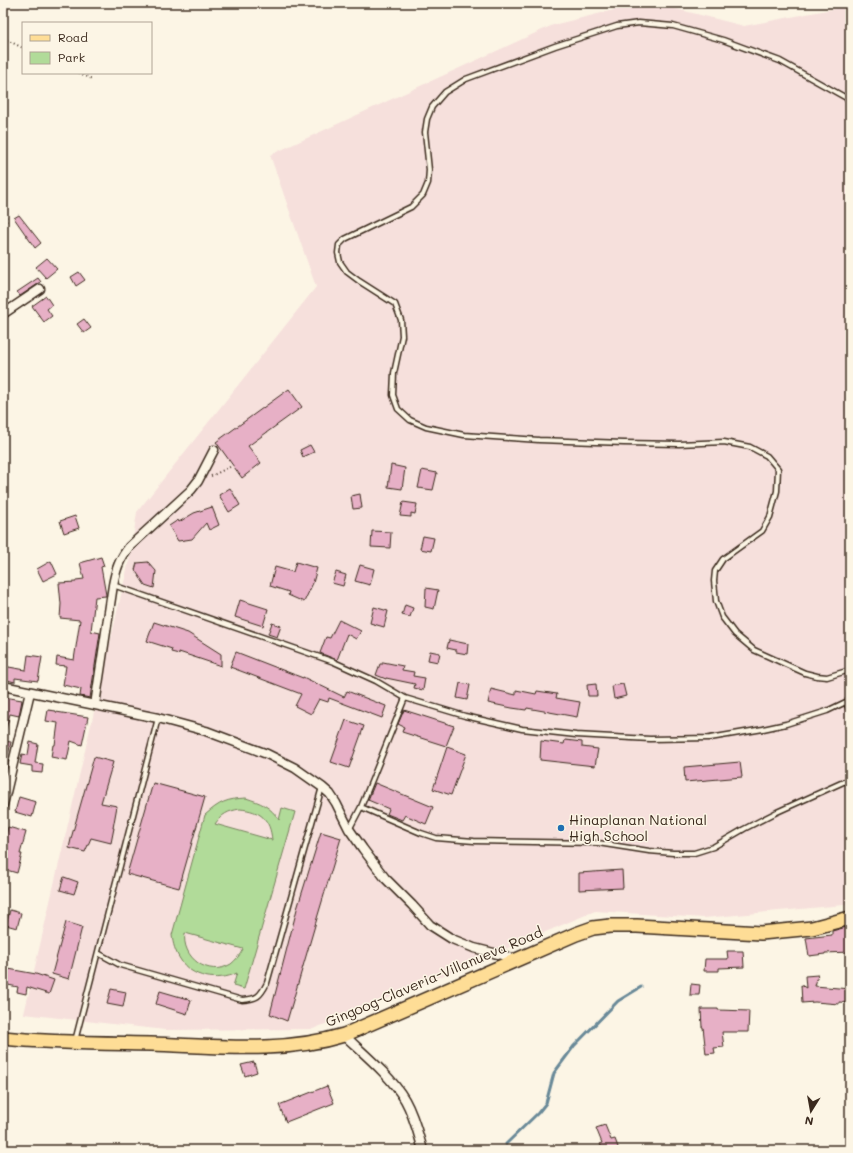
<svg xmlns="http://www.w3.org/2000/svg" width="853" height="1153" viewBox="0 0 853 1153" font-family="Mali,sans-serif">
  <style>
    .built { fill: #f6e0dc }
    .green { fill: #b1db99; stroke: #76825c; fill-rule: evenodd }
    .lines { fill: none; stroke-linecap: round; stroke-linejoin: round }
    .stream { stroke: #698998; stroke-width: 3 }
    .building { fill: #e7b0c6; stroke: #3b2a1e }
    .service-casing { stroke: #3b2a1e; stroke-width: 7 }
    .minor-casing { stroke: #3b2a1e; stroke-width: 11 }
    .primary-casing { stroke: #3b2a1e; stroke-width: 16 }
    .path { stroke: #3b2a1e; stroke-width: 2; stroke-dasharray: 1 3; stroke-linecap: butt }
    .service { stroke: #fcf5e5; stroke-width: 4 }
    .minor { stroke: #fcf5e5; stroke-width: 8 }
    .primary { stroke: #fedd96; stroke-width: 13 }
    .poi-dot { fill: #1f6fb2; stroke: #fcf5e5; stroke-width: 1.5 }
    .labels { text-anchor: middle; stroke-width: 3; stroke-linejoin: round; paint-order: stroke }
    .poi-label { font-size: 14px; fill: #3b2a1e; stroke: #fcf5e5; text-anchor: start }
    .street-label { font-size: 14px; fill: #3b2a1e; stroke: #fcf5e5 }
  </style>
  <rect width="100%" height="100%" fill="#fcf5e5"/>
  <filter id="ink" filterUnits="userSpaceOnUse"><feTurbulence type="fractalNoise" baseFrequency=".025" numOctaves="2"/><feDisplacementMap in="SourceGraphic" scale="8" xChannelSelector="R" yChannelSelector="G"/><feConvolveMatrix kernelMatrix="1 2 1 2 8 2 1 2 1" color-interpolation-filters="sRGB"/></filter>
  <g filter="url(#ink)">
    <path class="built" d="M642 3H653L744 26 848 6 850 7V903L844 905 704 918 595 911 423 984 313 1029 165 1030 24 1014 131 552 137 512 316 287 270 155 553 25Z"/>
    <path class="green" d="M246 798C261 803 270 806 279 820L282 808 295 812 244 989 233 986 237 973C218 982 191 978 180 959 175 951 173 944 172 935L205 815C220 802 226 799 246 798ZM240 809C261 811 270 819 272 840L215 824C222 814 228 811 240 809ZM185 933 243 949C240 955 236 960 231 964 208 978 181 957 185 933Z"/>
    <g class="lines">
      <path class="stream" d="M506 1144 538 1113 546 1103 554 1073 574 1046 618 1001 641 987"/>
    </g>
    <path class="building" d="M19 215 41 243 35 248 14 218Z
      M47 258 57 269 46 278 36 267Z
      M79 272 85 280 76 286 71 277Z
      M38 278 41 282 20 296 17 292Z
      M46 296 52 305 47 309 52 316 44 322 32 306Z
      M84 319 91 328 84 333 77 324Z
      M289 389 302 407 248 446 261 463 242 478 216 442Z
      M310 445 314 452 303 457 300 450Z
      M391 465 405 468 402 489 388 487Z
      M422 470 437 473 433 490 418 488Z
      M230 488 240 505 229 512 219 495Z
      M360 494 362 508 353 509 351 496Z
      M403 502 417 504 415 514 411 513V517L400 516Z
      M212 507 219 525 209 530 206 523 192 539 178 541 169 526 178 520 179 522 194 513Z
      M75 516 79 528 64 533 60 521Z
      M372 531 391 532 390 548 371 547Z
      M423 536 434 538 431 551 420 549Z
      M101 557 104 566 101 567 106 595V596L95 597 91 631 100 633 90 698 80 696 81 689 63 685 66 666 56 665 57 657 74 660 80 620 60 618 61 604 59 583 76 582V580L84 579 80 563Z
      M51 561 57 574 43 581 37 569Z
      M148 562 156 571 154 588 145 585 135 570 137 563Z
      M296 562 317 568 313 583 304 602 288 595 289 592 270 586 275 567 293 572Z
      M360 565 374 569 370 585 355 581Z
      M336 572 346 575 343 586 332 583Z
      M426 588 438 590 434 609 425 607Z
      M240 600 268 609 263 626 235 617Z
      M405 605 413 608 410 617 402 615Z
      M374 607 388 611 384 627 370 623Z
      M339 620 361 631 356 639 347 634 337 660 320 653 326 637 330 638Z
      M154 622 188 633 221 654V666L179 652V654L171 652 172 649 147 641Z
      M272 623 281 626 277 637 268 634Z
      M449 640 468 644 467 654 456 652V650L447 648Z
      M430 651 440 653 438 662 428 660Z
      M236 652 303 678V677L344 697 347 691 386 706 382 718 329 698 328 702 319 699 311 714 295 706 301 694 230 667Z
      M28 655 42 657 38 681 15 678V682L3 679V666L26 670Z
      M383 662 403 666 402 670 414 672 413 676 425 678 423 690 414 688 415 684 386 678V679L376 675 380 664H383Z
      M460 683 470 685 467 700 457 698Z
      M596 684 597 696H588L587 685Z
      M623 684 626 696 614 699 612 686Z
      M491 689 516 695V690L536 694 537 691 557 694 556 698 580 702 577 717 527 708 526 710 512 708 488 703Z
      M4 697 22 700 19 716 10 714 6 729 3 728V703Z
      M48 710 56 711V712L88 717 82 745 71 741 67 760 51 757 53 745H55L58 723 46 721Z
      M404 710 454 726 446 746 402 732 404 727 398 724Z
      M346 720 364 726 349 768 331 762Z
      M565 740 582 742V747L598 749 595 766 540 760 541 741 564 744Z
      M3 741 11 742 6 764 3 763Z
      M30 742 38 744 35 763 43 764 42 773 32 772V766L20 764 22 754 28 755Z
      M447 747 466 754 451 795 433 789Z
      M94 757 113 762 101 803 117 806 113 828H114L111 843 91 838 85 852 69 848 72 835Z
      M740 762 742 777 685 782 684 767Z
      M153 783 205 797 179 888 127 874Z
      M375 783 433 807 426 824 405 815 402 820 387 814 389 809 368 800Z
      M19 797 36 802 32 817 15 812Z
      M8 827 26 832 20 854H22L17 873 3 869V848Z
      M321 832 341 838 318 915 287 1021 270 1014 297 909Z
      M622 870 623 888 579 890V873Z
      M64 877 78 882 74 894 60 890Z
      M10 910 21 913 17 928 6 925Z
      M66 922 82 927 69 979 52 974Z
      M850 926V952L825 953V954L809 956 806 938 832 935V931Z
      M727 951H743L744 967 719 968V971H704L705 959H728Z
      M3 968 36 974 54 980 49 994 27 987 26 994 17 992 18 987 3 984Z
      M818 975 815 986 850 989V1003L839 1002V1004L815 1002 802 1003 801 985 806 988 805 976Z
      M691 984 700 985 699 995H690Z
      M111 989 126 992 123 1007 107 1004Z
      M160 991 191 1000 187 1014 156 1004Z
      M701 1009H718V1010L749 1011 748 1032H722L724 1047 714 1048 715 1053 706 1054 703 1027H702Z
      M254 1062 257 1072 245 1076 241 1065Z
      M327 1086 334 1103 286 1122 279 1105Z
      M605 1125 611 1140 615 1139 619 1150H603L600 1144 602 1143 596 1128Z"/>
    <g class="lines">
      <defs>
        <path id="service" d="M850 100 780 61 723 40 673 26 639 23 617 26 555 46 466 79 445 92 432 107 427 119 425 132 429 170 428 183 423 195 411 207 345 239 339 245 338 253 340 262 347 272 359 281 395 304 401 320 402 336 394 373 393 395 398 409 410 420 426 427 464 435 539 440 624 443 679 444 724 442 750 447 767 456 778 469 777 491 770 517 762 531 723 559 715 571 714 581 716 601 722 617 735 634 754 650 805 673 817 676 827 677 850 670
          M113 585 334 662 376 681 405 698 465 716 522 729 576 735 650 739 710 738 763 729 786 724 827 711 850 700
          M846 702 850 712
          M361 807 421 833 436 838 474 841 598 843 649 851 673 853H694L713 847 744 829 777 812 850 779
          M350 828 361 807 405 698
          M98 953 120 965 242 1000C257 999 260 997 267 983L322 787
          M75 1041 158 718"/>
        <path id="minor" d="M3 314 40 289
          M3 686 158 718 206 731 267 754 295 768 322 787 330 794 336 803 349 829 363 849 385 878 412 905 430 925 452 939 474 948 517 959
          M95 705 113 585C116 569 119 560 129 547L191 490 198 481 214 450
          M3 805 30 692
          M344 1035C364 1054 391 1076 405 1100 414 1116 418 1133 423 1150"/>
        <path id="primary" d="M3 1038C52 1043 102 1043 151 1044 215 1046 282 1054 344 1035L576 934 593 928 610 926H637L761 933 812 928 850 918"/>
      </defs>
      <use href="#service" class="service-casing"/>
      <use href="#minor" class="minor-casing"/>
      <use href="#primary" class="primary-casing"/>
      <path class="path" d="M3 38 23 48
        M79 73 92 79
        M3 201 7 220 3 229
        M211 476 230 467"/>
      <use href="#service" class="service"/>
      <use href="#minor" class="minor"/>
      <use href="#primary" class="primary"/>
    </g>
  </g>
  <circle class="poi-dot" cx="561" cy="828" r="4"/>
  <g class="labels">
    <g class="poi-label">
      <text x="569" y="825">Hinaplanan National<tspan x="569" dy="16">High School</tspan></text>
    </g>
    <g class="street-label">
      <text transform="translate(434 977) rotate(-23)" y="5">Gingoog-Claveria-Villanueva Road</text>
    </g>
  </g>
  <rect width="853" height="1153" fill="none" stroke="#fcf5e5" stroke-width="16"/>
  <rect x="8" y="8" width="837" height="1137" fill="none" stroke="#3b2a1e" stroke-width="1.5" filter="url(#ink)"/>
  <rect x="22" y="22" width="130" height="52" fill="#fcf5e5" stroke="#afa495"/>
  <rect x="30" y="35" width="20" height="6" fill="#fedd96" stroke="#afa495"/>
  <text x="58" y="42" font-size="12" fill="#3b2a1e">Road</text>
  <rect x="30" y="52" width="20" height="12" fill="#b1db99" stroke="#afa495"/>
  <text x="58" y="62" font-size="12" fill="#3b2a1e">Park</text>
  <g transform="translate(811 1111) rotate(191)" stroke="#fcf5e5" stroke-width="3" paint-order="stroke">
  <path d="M0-3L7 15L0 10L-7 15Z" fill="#3b2a1e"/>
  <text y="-6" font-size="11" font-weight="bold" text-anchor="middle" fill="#3b2a1e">N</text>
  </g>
</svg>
